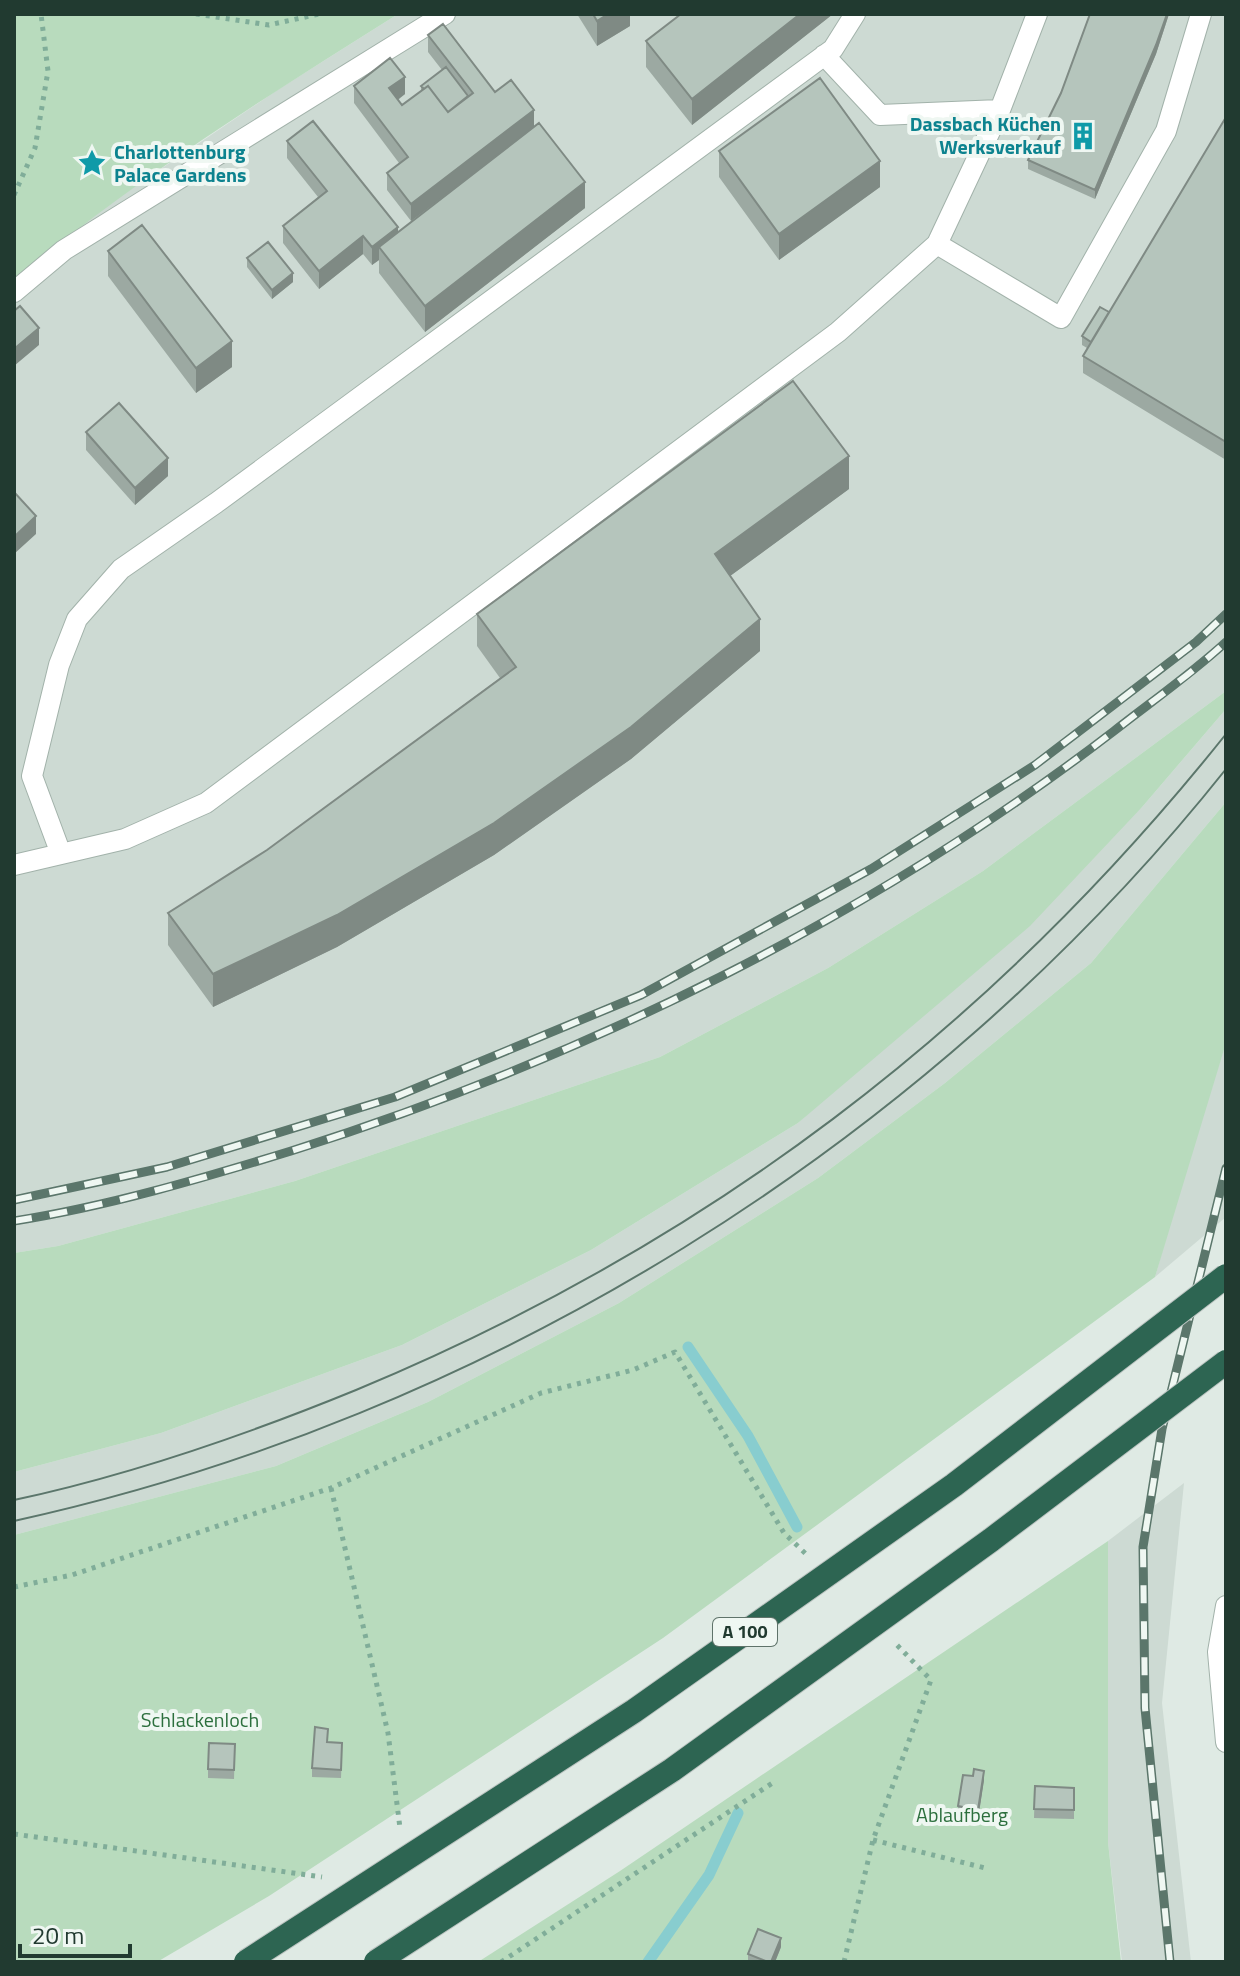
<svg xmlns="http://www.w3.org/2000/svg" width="1240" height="1976" viewBox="0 0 1240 1976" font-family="'Titillium Web',sans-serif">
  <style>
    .built { fill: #cddad3 }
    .green { fill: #b8dbbd }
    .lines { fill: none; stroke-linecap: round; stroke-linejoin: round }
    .stream { stroke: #88cdcf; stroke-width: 11 }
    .service-casing { stroke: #a2b2aa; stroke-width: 22 }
    .path { stroke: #80ad99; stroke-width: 5; stroke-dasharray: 4 6; stroke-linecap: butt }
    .service { stroke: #fff; stroke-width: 20 }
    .tram { stroke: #5b766b; stroke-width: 2 }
    .rail-casing { stroke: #5b766b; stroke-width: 9 }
    .rail { stroke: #eff7f2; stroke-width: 6; stroke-dasharray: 18; stroke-linecap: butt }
    .motorway-bridge-casing { stroke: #bcc4c1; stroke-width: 26; stroke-linecap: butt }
    .motorway-bridge { stroke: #2d6552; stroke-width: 24 }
    .wall { fill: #9ca9a2 }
    .shaded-wall { fill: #7f8a84 }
    .building { fill: #b5c5bc; stroke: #7f8a84; stroke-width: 2 }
    .labels { text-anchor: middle; stroke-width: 8; stroke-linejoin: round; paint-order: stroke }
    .shield { fill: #eff7f2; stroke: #5f736a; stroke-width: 2 }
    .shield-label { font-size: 18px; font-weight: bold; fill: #213a30 }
    .culture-label { font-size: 20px; font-weight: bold; fill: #0d838f; stroke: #eff7f2; text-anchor: end }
    .park-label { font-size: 20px; fill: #2c6f3d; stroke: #eff7f2 }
  </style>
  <rect width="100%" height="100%" fill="#dfeae4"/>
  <path class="built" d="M398 14H1226V691L983 871 828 968 660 1057 295 1181 58 1246 14 1253V281L87 219 276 91Z
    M1226 709V802L1091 963 945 1083 818 1178 619 1303 428 1402 276 1466 14 1535V1472L161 1433 402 1345 591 1250 798 1123 1143 806Z
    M1226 1043V1217L1155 1277 1189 1155Z
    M1184 1483 1162 1703 1191 1962H1122L1108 1842V1541Z"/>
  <path class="green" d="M14 14H398C266 97 133 180 14 281Z
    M1226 691V709L1143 806 1030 926 798 1123 591 1250 402 1345 161 1433 14 1472V1253L58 1246 295 1181 660 1057 828 968 983 871Z
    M1226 802V1043L1155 1277 663 1638 269 1896 157 1962H14V1535L276 1466 428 1402 619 1303 818 1178 945 1083 1091 963Z
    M1108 1541V1842L1121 1962H478L620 1871Z"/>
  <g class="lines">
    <path class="stream" d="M688 1347 748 1436 797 1527
      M648 1962 709 1875 738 1813"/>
    <defs>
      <path id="service" d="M824 55 880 115 1000 110
        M937 244 1061 318 1166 131 1201 14
        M14 292 64 250 445 14
        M61 854 32 776 59 665 77 619 121 569 216 503 833 49 855 14
        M14 865 125 839 206 803 838 332 937 244 1000 110 1037 14
        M1226 1606 1218 1652 1226 1742"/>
    </defs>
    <use href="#service" class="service-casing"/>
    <path class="path" d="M196 14 269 25 319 14
      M14 195 35 148 48 71 41 14
      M331 1488 388 1733 400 1828
      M14 1587 72 1575 331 1488 541 1393 633 1370 675 1352 784 1533 806 1554
      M14 1834 322 1877
      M873 1840 985 1868
      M501 1962 774 1782
      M844 1962 873 1840 931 1680 895 1643"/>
    <use href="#service" class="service"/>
    <path class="tram" d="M14 1500C131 1475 246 1435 356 1390 705 1245 990 1030 1226 734
      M14 1521C484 1418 926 1146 1226 769"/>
    <defs>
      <path id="rail" d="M14 1200 167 1167 395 1097 641 995 871 869 1035 765 1196 642 1226 614
        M14 1221C109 1206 200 1179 291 1151 585 1058 869 919 1114 731 1151 702 1191 674 1226 642
        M1170 1962 1145 1708 1143 1547 1162 1429 1226 1168"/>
    </defs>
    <use href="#rail" class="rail-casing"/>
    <use href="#rail" class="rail"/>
    <defs>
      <path id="motorway-bridge" d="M246 1962 634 1711 954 1485 1226 1276
        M376 1962 672 1770 991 1540 1226 1362"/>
    </defs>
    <use href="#motorway-bridge" class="motorway-bridge-casing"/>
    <use href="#motorway-bridge" class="motorway-bridge"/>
  </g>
  <path class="wall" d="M577 14H630V26L597 46Z
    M833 14 692 125 646 67V41Z
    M1090 14H1169L1156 54 1095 199 1028 169V160L1061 93Z
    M428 35 534 127 585 208 425 332 379 273V260L372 265 363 254 319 289 283 243V226L318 197 287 158V141L398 233 497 156 411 221 387 190V173L399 163 354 103V86L405 94 398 100 402 105 421 91V86L442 70 428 52Z
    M1226 117V460L1083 373V356L1087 348 1082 345V336L1109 312Z
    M719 151 880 187 779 260 719 177Z
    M108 251 232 367 196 393 108 276Z
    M247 258 293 282 272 299 247 267Z
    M86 432 168 476 135 505 86 450Z
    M849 489 730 576 760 651 631 759 494 855 337 947 213 1007 168 945V913L267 850 500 678 477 646V614Z
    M328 1742 342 1752 341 1778 312 1777V1768Z
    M235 1744 234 1779 208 1778V1769Z
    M973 1776 984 1780 978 1819 958 1815V1806Z
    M1035 1786 1074 1788V1819L1034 1818Z
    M781 1947 775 1962H748V1954Z"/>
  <path class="shaded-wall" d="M608 14H630V26L597 46V21Z
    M800 14H833L692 125V99Z
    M1167 14H1169L1156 54 1095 199V190Z
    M405 77V94L389 106V88Z
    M534 110V128L411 221V204Z
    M880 161V187L779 260V234Z
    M585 182V208L425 332V306Z
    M398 227V245L379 247V260L372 265V247Z
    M363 236V254L319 289V271Z
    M293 273V282L272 299V290Z
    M39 328V345L14 366V349Z
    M232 341V367L196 393V368Z
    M849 456V489L715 587V554Z
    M168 458V476L135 505V488Z
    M36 516V534L14 554V537Z
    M760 619V651L631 759 494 855 337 947 213 1007V974Z
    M984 1771V1780L978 1819V1810Z
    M781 1938V1947L775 1962H771Z"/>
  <path class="building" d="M593 14H608L597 21Z
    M681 14H800L692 99 646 41Z
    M1090 14H1167L1156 45 1095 190 1028 160 1061 93Z
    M443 24 495 92 511 80 534 110 411 204 387 173 408 157 354 86 390 58 405 77 389 88 402 105 428 86 448 112 473 93 428 35Z
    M446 67 468 96 448 112 428 86 424 89 421 86Z
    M820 78 880 161 779 234 719 151Z
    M1226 117V442L1083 356Z
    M313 121 398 227 372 247 363 236 319 271 283 226 327 191 287 141Z
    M539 123 585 182 425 306 379 247Z
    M142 225 232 341 196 368 108 251Z
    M268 242 293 273 272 290 247 258Z
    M20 306 39 328 14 349V311Z
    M1100 307 1109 312 1091 342 1082 336Z
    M793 381 849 456 715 554 760 619 631 727 494 823 337 915 213 974 168 913 267 850 516 667 477 614Z
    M119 403 168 458 135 488 86 432Z
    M14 492 36 516 14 537Z
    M315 1727 328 1729 327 1742 342 1743 341 1770 312 1768Z
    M209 1743 235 1744 234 1770 208 1769Z
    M974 1769 984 1771 978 1810 958 1806 963 1775 973 1776Z
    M1035 1786 1074 1788V1810L1034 1809Z
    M758 1929 781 1938 771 1962H768L748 1954Z"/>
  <defs>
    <symbol id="building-bare" viewBox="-9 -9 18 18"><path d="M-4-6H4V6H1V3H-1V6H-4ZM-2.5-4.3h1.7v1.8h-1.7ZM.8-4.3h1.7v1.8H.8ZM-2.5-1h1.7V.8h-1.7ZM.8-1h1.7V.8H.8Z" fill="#0f9aa8" stroke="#eff7f2" stroke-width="2.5" paint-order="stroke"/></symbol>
    <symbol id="sight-bare" viewBox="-9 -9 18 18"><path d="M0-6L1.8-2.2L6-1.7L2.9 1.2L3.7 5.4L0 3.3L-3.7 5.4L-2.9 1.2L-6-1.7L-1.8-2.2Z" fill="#0f9aa8" stroke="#eff7f2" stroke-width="2.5" paint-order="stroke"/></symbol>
  </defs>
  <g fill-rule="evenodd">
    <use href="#building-bare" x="1063" y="116" width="40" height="40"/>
    <use href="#sight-bare" x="72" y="143" width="40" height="40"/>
  </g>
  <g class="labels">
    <rect class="shield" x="713" y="1618" width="64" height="28" rx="6"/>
    <g class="shield-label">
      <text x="745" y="1638">A 100</text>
    </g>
    <g class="culture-label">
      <text x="1061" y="131">Dassbach Küchen<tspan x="1061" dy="23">Werksverkauf</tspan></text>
      <text x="114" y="159" text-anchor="start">Charlottenburg<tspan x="114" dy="23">Palace Gardens</tspan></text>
    </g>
    <g class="park-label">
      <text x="200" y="1727">Schlackenloch</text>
      <text x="962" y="1822">Ablaufberg</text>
    </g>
  </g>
  <rect width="1240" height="1976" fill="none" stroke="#213a30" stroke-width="32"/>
  <path d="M20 1944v12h110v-12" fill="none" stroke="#213a30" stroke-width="4"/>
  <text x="32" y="1944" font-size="24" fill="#213a30" stroke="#eff7f2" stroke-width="6" paint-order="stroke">20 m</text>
</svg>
